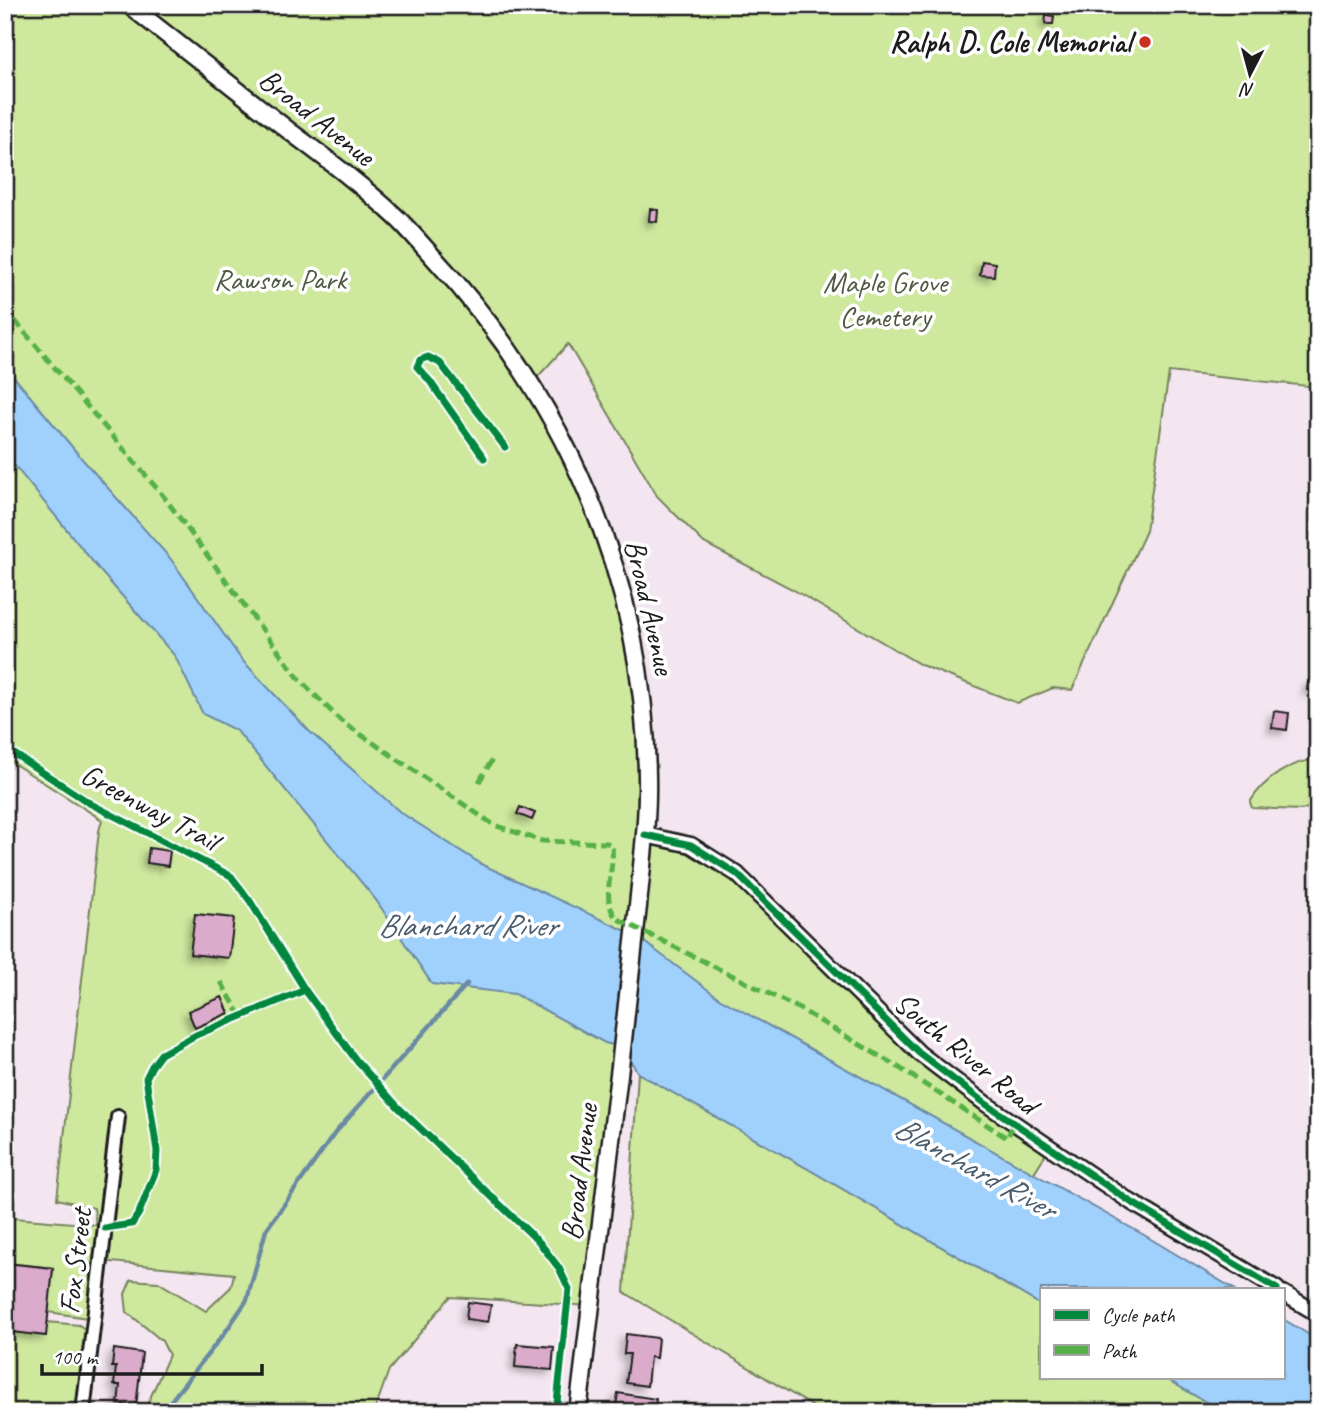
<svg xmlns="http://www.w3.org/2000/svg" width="1323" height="1417" viewBox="0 0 1323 1417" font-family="Caveat,sans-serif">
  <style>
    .green { fill: #cee89e; stroke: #75825d; stroke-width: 2 }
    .water { fill: #a0d1fd; stroke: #6b89a3; stroke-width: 2 }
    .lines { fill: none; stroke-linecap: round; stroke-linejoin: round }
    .stream { stroke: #6b89a3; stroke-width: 4.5 }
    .building { fill: #dbabcc; stroke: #1c1c1c; stroke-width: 2; filter: url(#shadow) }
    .minor-casing { stroke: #1c1c1c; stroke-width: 18 }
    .tertiary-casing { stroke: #1c1c1c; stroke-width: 19 }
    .secondary-casing { stroke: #1c1c1c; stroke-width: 21 }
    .minor { stroke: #fff; stroke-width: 12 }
    .tertiary { stroke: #fff; stroke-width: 14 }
    .secondary { stroke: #fff; stroke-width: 16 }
    .quiet { stroke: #55b145; stroke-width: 5; stroke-dasharray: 10 5; stroke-linecap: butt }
    .cycleway-casing { stroke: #fff; stroke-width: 11 }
    .cycleway { stroke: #00873e; stroke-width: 7 }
    .poi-dot { fill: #c8321e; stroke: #fff; stroke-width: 2.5 }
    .labels { text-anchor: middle; stroke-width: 7; stroke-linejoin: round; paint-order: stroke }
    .poi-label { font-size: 30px; font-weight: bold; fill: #1c1c1c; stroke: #fff; text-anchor: end }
    .street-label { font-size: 30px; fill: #1c1c1c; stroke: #fff }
    .park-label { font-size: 30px; fill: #515943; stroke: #fff }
    .water-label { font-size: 32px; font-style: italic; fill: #4a5b6b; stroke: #fff }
  </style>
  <defs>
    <filter id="shadow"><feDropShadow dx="-4.5" dy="4.5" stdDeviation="3.5" flood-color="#0004"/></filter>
  </defs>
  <rect width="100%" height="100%" fill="#f4e6f0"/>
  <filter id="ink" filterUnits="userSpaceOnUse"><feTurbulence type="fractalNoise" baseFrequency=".0143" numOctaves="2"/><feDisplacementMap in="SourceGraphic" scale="14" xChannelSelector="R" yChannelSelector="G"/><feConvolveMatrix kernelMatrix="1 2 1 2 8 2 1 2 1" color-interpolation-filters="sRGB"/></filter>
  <g filter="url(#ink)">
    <path class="green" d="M5 5H1318V387L1169 372 1146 531 1072 690 1053 688 1017 703 921 665 792 589 704 543 657 496 568 344 532 383 603 531 636 658 645 835 691 845 737 874 919 1053 1050 1147 1004 1221 626 1013 591 1306 450 1297 389 1370 374 1412H144L169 1355 162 1341 127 1312 125 1294 131 1280 158 1282 206 1311 231 1287 234 1274 102 1261 94 1319 48 1312 53 1268 5 1263V1221L14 1218 96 1225 94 1208 57 1199 99 831 102 820 5 758Z
      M1318 759V804L1302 810 1252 808 1250 802C1264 779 1291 761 1318 759Z
      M638 1073 810 1170 1041 1305V1377H1163L1218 1409 1263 1412H822L624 1292Z
      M47 1322 79 1325 92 1334 83 1412H5V1331L45 1336Z"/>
    <path class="water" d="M5 366 83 460 170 558 242 660 309 731 400 812 483 865 635 935 719 998 1144 1235 1234 1289H1041V1305L810 1170 638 1073 622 1047 605 1043 515 994 432 984 376 900 237 731 203 714 175 656 102 573 5 454Z
      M1283 1319 1318 1340V1412L1218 1409 1163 1377H1283Z"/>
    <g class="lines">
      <path class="stream" d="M162 1412 224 1334 247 1300 266 1230 335 1133 467 984"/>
    </g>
    <path class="building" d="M1046 15 1054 16 1053 24H1045Z
      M650 209 658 210 657 222 649 221Z
      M982 261 995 263 994 276 980 275Z
      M1308 681 1318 683V692L1307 690Z
      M1274 711 1289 713 1287 730 1272 728Z
      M520 807 535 813 532 820 517 814Z
      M149 848 170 851 168 866 147 863Z
      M195 914 234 918 229 958 190 954Z
      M222 997 229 1013 195 1028 188 1011Z
      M5 1263 53 1268 46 1336 5 1331Z
      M468 1302 491 1305 488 1322 466 1319Z
      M626 1334 658 1338 656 1358 650 1357 647 1386 626 1383 630 1354H624Z
      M517 1344 554 1347 552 1370 515 1367Z
      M114 1349 142 1353 136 1407 118 1404 120 1385H114L116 1367H112Z
      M618 1393 656 1399 654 1412H615Z
      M684 1403 701 1405V1412H683Z"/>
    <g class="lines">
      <defs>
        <path id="minor" d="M83 1412 118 1117"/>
        <path id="tertiary" d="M645 835 691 845 737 874 919 1053 986 1104 1131 1202 1277 1289
          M1283 1293 1318 1314"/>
        <path id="secondary" d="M129 5C182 47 235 88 288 130 325 158 362 185 395 216 409 229 421 244 434 258 566 400 645 581 647 777 648 820 642 863 638 906 632 957 627 1007 621 1058 606 1176 592 1294 578 1412"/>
      </defs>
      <use href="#minor" class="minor-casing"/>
      <use href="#tertiary" class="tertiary-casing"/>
      <use href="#secondary" class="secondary-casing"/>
      <use href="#minor" class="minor"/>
      <use href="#tertiary" class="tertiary"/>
      <use href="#secondary" class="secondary"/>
      <path class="quiet" d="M5 309 164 497 300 680 341 721 494 825 542 841 607 843 612 846C615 872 600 895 616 918L798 1008 898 1067 1007 1138 1014 1123
        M479 782 492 760
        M221 982 241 1016"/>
      <defs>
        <path id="cycleway" d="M484 458 429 380 417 367 420 360 428 357 440 363 505 447
          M5 748 91 804 231 876 250 901 305 990 356 1060 398 1107 539 1242 559 1268 569 1289 556 1412
          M645 835 691 845 737 874 919 1053 986 1104 1131 1202 1277 1289
          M105 1228 132 1224 139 1213 156 1170 157 1151 146 1078 152 1066 161 1054 196 1035 305 990"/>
      </defs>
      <use href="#cycleway" class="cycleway-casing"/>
      <use href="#cycleway" class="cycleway"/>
    </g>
  </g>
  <circle class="poi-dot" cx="1145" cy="42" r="7"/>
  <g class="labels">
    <g class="poi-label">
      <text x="1131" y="52">Ralph D. Cole Memorial</text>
    </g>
    <g class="street-label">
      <text transform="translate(317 117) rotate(38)" y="10">Broad Avenue</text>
      <text transform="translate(650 607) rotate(77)" y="10">Broad Avenue</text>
      <text transform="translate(150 807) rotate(28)" y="10">Greenway Trail</text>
      <text transform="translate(966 1053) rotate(39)" y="10">South River Road</text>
      <text transform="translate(579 1172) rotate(-83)" y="10">Broad Avenue</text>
      <text transform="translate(75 1261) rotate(-83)" y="10">Fox Street</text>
    </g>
    <g class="park-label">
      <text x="280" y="289">Rawson Park</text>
      <text x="885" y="292">Maple Grove<tspan x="885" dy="34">Cemetery</tspan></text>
    </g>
    <g class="water-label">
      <text x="467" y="936">Blanchard River</text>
      <text transform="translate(975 1167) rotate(29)" y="11">Blanchard River</text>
    </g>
  </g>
  <rect width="1323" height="1417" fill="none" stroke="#fff" stroke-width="28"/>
  <rect x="14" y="14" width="1295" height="1389" fill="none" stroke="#1c1c1c" stroke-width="2.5" filter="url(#ink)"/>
  <rect x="1040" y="1288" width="245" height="91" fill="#ffffff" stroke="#a4a4a4" stroke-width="2"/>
  <rect x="1054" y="1310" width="35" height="10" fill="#00873e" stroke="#a4a4a4" stroke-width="2"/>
  <text x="1102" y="1322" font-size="21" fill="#1c1c1c">Cycle path</text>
  <rect x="1054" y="1345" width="35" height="10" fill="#55b145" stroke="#a4a4a4" stroke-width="2"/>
  <text x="1102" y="1358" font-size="21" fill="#1c1c1c">Path</text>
  <g transform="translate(1250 74) rotate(186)" stroke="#ffffff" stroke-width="5" paint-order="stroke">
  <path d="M0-5L12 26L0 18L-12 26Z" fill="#1c1c1c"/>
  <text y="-10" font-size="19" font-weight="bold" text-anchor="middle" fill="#1c1c1c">N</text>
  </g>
  <path d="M42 1364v10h220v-10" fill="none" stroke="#1c1c1c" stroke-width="3.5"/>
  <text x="52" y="1364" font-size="21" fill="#1c1c1c" stroke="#ffffff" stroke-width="5" paint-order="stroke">100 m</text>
</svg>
